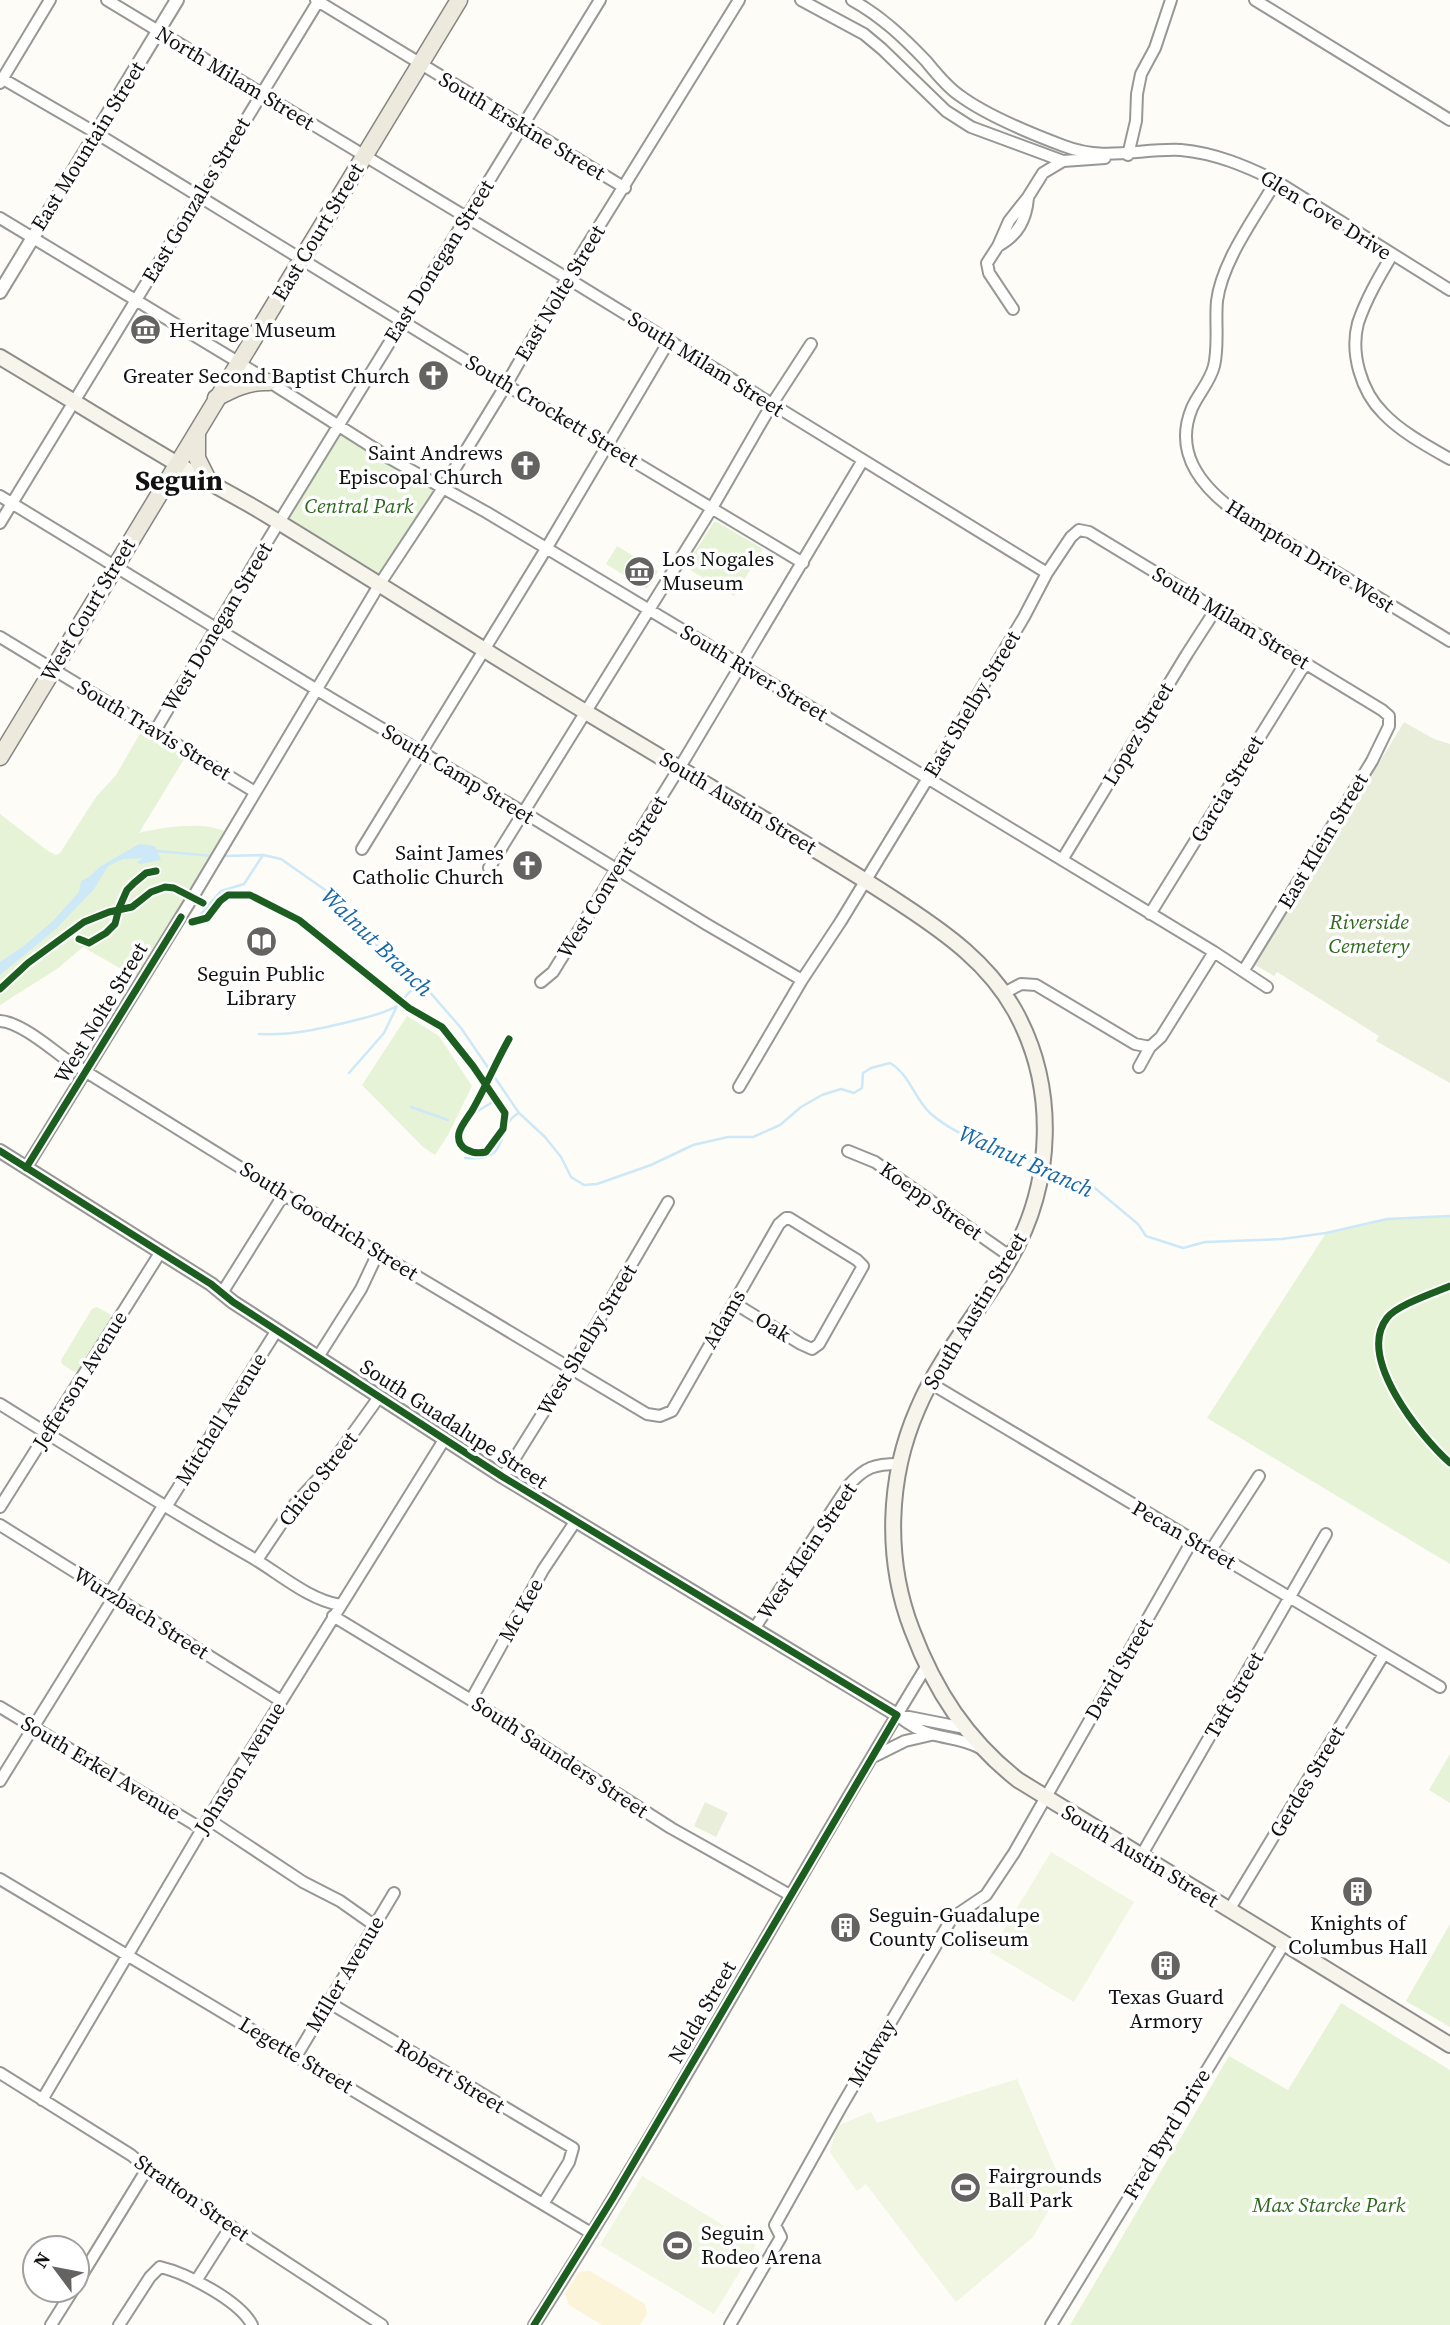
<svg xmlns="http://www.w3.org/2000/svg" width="1450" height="2325" viewBox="0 0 1450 2325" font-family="'Source Serif 4',serif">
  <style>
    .green { fill: #e7f3d7 }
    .sand { fill: #fcf4d9 }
    .cemetery { fill: #e9eedb }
    .pitch { fill: #f0f6e1 }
    .water { fill: #cde8f7 }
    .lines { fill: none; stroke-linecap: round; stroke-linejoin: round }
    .stream { stroke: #cde8f7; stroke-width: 2.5 }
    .minor-casing { stroke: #979795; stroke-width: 14 }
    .tertiary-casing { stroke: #979795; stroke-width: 16 }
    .secondary-casing { stroke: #8e8d8b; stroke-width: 18 }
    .primary-casing { stroke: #858482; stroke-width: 19 }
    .minor { stroke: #fffffe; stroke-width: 10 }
    .tertiary { stroke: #fffffe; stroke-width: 12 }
    .secondary { stroke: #f6f4eb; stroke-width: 14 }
    .primary { stroke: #ede9dc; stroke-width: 16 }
    .cycleway-casing { stroke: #fff; stroke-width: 11 }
    .cycleway { stroke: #1b5e20; stroke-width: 7 }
    .labels { text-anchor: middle; stroke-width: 7; stroke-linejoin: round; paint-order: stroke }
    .street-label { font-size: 21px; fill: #111; stroke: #fff }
    .poi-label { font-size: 21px; fill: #111; stroke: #fff; text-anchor: start }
    .park-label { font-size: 21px; font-style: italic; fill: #2f6b1f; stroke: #fff }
    .water-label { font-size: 23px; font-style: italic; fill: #1768a6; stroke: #fff }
    .district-label { font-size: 28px; font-weight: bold; fill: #111; stroke: #fff }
  </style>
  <rect width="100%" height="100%" fill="#fdfcf7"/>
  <path class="green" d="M338 426 443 488 379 585 279 523Z
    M714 522H717L763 549 734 596 685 567Z
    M617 546 658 571 647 589 606 564Z
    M145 725 189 751 139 833C164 827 208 820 230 834L142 981 83 947 57 969 0 1005V814L48 851 56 855 60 853 96 797 116 775Z
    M407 1016 439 1036 472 1086 448 1135 435 1155 423 1147 362 1085Z
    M1450 1216V1564L1207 1418 1326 1233 1387 1219Z
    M97 1307 110 1314 111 1319 78 1370 74 1372 62 1364 61 1360 92 1309Z
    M1450 1754V1803L1429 1790Z
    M1450 1924V2027L1406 2001Z
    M1341 2003 1450 2070V2325H1070L1229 2056 1288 2090Z"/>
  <path class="sand" d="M590 2271 645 2304 647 2314 640 2325H602L569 2305 565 2293 579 2272Z"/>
  <path class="cemetery" d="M1404 722 1434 739 1450 744V1083L1376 1041 1379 1036 1277 972 1274 976 1255 965Z
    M705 1802 728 1813 716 1837 694 1826Z"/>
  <path class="pitch" d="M1051 1852 1134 1902 1074 2002 990 1952Z
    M1017 2079 1063 2186 1033 2237 956 2302 866 2184 857 2191 830 2152 837 2126 871 2112 877 2123Z
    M642 2176 756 2245 714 2314 600 2245Z"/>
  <path class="water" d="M139 844 155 846 161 860 140 864 137 862 143 858 123 859 108 866 94 889 57 928 0 975V962L25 945 53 921 79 892 81 881 89 877 101 866Z"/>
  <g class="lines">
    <path class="stream" d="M157 851 213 856
      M223 856 263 855 281 859 338 899 358 922 370 940 383 950 402 960 461 1028 519 1113 545 1137 561 1157 571 1177 584 1185 597 1184 651 1165 693 1145 728 1137H753L780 1125 801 1107 822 1095 841 1089 854 1093 862 1088 863 1073 871 1068 890 1063C910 1075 914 1098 930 1113 959 1139 1001 1149 1037 1163
      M200 915 221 891 244 884 263 855
      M402 1000 419 982
      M259 1034C292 1036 324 1028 356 1020 371 1016 383 1014 397 1006
      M349 1073 384 1033 396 1008
      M411 1107 448 1120
      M476 1112 491 1103
      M465 1158C514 1162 493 1129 517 1114
      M1047 1167 1090 1184 1138 1224 1146 1236 1183 1248 1205 1242 1282 1239 1326 1233 1387 1219 1450 1216"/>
    <defs>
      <path id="minor" d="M107 0 567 278 1047 573
        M316 0 625 188
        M801 0 864 34 882 49 946 111 971 127 1063 161 1105 158
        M852 0C881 16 903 37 926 61 936 73 946 86 959 95 987 116 1032 134 1064 146 1105 162 1141 148 1181 150 1215 153 1246 166 1276 181L1450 290
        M1255 0 1450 120
        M3 79 96 133 506 385 803 563
        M0 83 50 0
        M1128 155 1136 121 1137 94 1141 74 1155 48 1171 0
        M1276 181C1256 216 1222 261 1217 301 1215 323 1219 345 1214 366 1210 382 1198 394 1192 408 1174 451 1199 484 1232 509L1450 641
        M0 218 238 362 391 459 486 512 741 665 1214 952 1267 987
        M998 246C1018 235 1026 220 1028 198
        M1392 255C1379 277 1366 299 1358 323 1350 353 1361 391 1383 413 1401 432 1427 446 1450 459
        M1013 309 989 273 987 263 998 246 1009 221 1028 197 1043 173 1063 161
        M0 496 332 699 533 818 706 924 802 980
        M0 523 319 0
        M0 637 255 792
        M155 731 270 537 600 0
        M362 849 546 549 669 341
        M1062 860 1187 654 1216 609
        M489 868 712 508 772 404 811 344
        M1150 914 1305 664
        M541 982 553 972 686 757 863 460
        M1004 993 1021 984 1036 985 1135 1044 1150 1047
        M0 1021C20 1022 50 1048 67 1060L378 1253 647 1414 660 1416 672 1411 779 1224 786 1218H789L857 1260 863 1266 819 1344 812 1349 801 1344 734 1303
        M1139 1067 1150 1047 1161 1037 1214 952
        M739 1087 802 980 841 921 928 778 1024 617 1047 573 1071 537 1079 530 1089 532 1382 710 1389 716V726L1372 761 1244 970
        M848 1151 875 1162 1011 1257
        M26 1168 193 897 379 585 443 488 506 385 567 278 739 0
        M222 1293 284 1194
        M318 1357 361 1289 378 1253
        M930 1383 1440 1687
        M0 1404C83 1456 166 1508 251 1557 279 1573 307 1599 340 1605
        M503 1477 571 1368 668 1202
        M0 1507 160 1253
        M166 1507 277 1330
        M0 1525 281 1701
        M1211 1550 1259 1476
        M257 1560 294 1505 328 1468 379 1397
        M109 1594 163 1506
        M333 1616 471 1700 671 1828 790 1895
        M754 1629 848 1486C865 1467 874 1464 899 1464
        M471 1700 543 1570 575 1522
        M0 1707 202 1829
        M897 1715C907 1723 918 1731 931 1734 949 1739 964 1739 980 1748
        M899 1715 965 1728
        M875 1756 905 1741 931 1735
        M0 1781 114 1597
        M208 1819 303 1882 340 1901 374 1925
        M1141 1856 1326 1534
        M0 1879 591 2233
        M1229 1910 1384 1654
        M328 2002 573 2148 569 2162 543 2204
        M297 2055 394 1893
        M0 2073 131 2155 162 2181 382 2325
        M42 2100 208 1819 444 1440
        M196 2281 231 2226
        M77 2283 147 2169
        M51 2325 73 2290
        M119 2325 150 2277 160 2267C186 2273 240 2301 252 2325
        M534 2325C672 2110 793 1884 926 1667
        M730 2325 781 2237 775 2225 841 2107 952 1918 986 1895 1014 1853 1192 1541
        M1051 2325 1284 1944"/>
      <path id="tertiary" d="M0 292 177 0
        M0 1151 211 1284 233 1302 503 1477 897 1715"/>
      <path id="secondary" d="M0 357C62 394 124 433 186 469 213 485 241 499 267 515 377 582 484 651 594 717 659 756 724 795 789 834 827 857 866 880 903 905 947 934 989 964 1015 1011 1057 1087 1054 1183 1010 1259 981 1310 941 1354 918 1408 887 1478 885 1560 912 1630 935 1691 967 1740 1018 1780L1450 2045"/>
      <path id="primary" d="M216 398C233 389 249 381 269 382
        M197 432V458L208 480
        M0 757 459 0"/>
    </defs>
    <use href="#minor" class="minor-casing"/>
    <use href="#tertiary" class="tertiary-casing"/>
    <use href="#secondary" class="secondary-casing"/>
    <use href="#primary" class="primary-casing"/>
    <use href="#minor" class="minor"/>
    <use href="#tertiary" class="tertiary"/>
    <use href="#secondary" class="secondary"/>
    <use href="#primary" class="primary"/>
    <defs>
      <path id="cycleway" d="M192 922 207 918 220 901 228 895H250L299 920 409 1008 442 1027 473 1066 505 1113 503 1129 486 1152C473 1155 456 1149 459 1133 461 1125 469 1116 473 1109 486 1086 496 1062 509 1039
        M79 939 89 943 106 933 115 924 119 908 127 890 134 883 146 873 156 871
        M0 989 28 963 84 922 109 912 132 907 151 892 165 887 174 888 203 903
        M0 1151 211 1284 233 1302 503 1477 897 1715 613 2198 534 2325
        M26 1168 181 917
        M1450 1286C1434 1293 1397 1305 1387 1318 1356 1358 1421 1437 1450 1463"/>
    </defs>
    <use href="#cycleway" class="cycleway-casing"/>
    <use href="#cycleway" class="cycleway"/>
  </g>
  <defs>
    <symbol id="museum-disc" viewBox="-11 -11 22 22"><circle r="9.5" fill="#646362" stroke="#fff"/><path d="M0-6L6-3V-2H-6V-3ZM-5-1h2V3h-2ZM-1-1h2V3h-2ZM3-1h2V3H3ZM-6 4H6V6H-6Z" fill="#fff"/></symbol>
    <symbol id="church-disc" viewBox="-11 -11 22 22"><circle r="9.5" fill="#646362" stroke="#fff"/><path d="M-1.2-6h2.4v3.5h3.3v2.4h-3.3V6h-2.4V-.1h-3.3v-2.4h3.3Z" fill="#fff"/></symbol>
    <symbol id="library-disc" viewBox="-11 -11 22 22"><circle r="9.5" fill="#646362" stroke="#fff"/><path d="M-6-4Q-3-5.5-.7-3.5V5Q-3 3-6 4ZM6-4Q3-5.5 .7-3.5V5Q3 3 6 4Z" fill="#fff"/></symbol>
    <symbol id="building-disc" viewBox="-11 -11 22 22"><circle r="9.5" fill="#646362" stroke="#fff"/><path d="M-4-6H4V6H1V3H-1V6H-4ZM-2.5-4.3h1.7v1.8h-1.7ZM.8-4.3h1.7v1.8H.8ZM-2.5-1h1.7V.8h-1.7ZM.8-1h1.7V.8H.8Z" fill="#fff"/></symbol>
    <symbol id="stadium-disc" viewBox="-11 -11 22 22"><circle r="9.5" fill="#646362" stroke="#fff"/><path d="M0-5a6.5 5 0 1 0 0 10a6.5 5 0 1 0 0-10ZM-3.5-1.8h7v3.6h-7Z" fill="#fff"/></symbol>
  </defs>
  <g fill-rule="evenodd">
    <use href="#museum-disc" x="128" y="312" width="35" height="35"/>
    <use href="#church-disc" x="416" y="358" width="35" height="35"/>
    <use href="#church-disc" x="508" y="448" width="35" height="35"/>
    <use href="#museum-disc" x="622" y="554" width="35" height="35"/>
    <use href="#church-disc" x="510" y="848" width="35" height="35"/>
    <use href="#library-disc" x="244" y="924" width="35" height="35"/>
    <use href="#building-disc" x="1340" y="1874" width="35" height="35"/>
    <use href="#building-disc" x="828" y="1910" width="35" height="35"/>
    <use href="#building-disc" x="1148" y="1948" width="35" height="35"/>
    <use href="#stadium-disc" x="948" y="2170" width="35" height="35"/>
    <use href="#stadium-disc" x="660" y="2228" width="35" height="35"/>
  </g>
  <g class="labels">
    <g class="street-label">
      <text transform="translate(235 78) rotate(31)" y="7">North Milam Street</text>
      <text transform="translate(522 126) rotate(31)" y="7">South Erskine Street</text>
      <text transform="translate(88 146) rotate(-58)" y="7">East Mountain Street</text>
      <text transform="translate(196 200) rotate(-59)" y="7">East Gonzales Street</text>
      <text transform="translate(1326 215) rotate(32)" y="7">Glen Cove Drive</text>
      <text transform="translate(318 232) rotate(-59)" y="7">East Court Street</text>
      <text transform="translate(439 261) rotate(-58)" y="7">East Donegan Street</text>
      <text transform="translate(560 293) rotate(-59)" y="7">East Nolte Street</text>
      <text transform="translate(706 364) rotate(32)" y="7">South Milam Street</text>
      <text transform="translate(552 411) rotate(31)" y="7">South Crockett Street</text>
      <text transform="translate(1310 556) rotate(32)" y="7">Hampton Drive West</text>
      <text transform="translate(88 610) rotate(-59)" y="7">West Court Street</text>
      <text transform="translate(1231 618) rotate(31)" y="7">South Milam Street</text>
      <text transform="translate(217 627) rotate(-59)" y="7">West Donegan Street</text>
      <text transform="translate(754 673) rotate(31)" y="7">South River Street</text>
      <text transform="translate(972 704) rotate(-59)" y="7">East Shelby Street</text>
      <text transform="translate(154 730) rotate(31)" y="7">South Travis Street</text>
      <text transform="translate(1138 734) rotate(-59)" y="7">Lopez Street</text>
      <text transform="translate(458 774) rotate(31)" y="7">South Camp Street</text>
      <text transform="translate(1227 789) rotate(-59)" y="7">Garcia Street</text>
      <text transform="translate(738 803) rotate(31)" y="7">South Austin Street</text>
      <text transform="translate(1323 841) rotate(-59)" y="7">East Klein Street</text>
      <text transform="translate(612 877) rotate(-58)" y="7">West Convent Street</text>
      <text transform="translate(101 1013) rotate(-59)" y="7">West Nolte Street</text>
      <text transform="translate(931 1201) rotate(35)" y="7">Koepp Street</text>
      <text transform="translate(329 1221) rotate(32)" y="7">South Goodrich Street</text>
      <text transform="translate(975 1311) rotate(-59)" y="7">South Austin Street</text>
      <text transform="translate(724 1319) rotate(-60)" y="7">Adams</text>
      <text transform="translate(773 1327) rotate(32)" y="7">Oak</text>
      <text transform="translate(587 1340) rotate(-59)" y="7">West Shelby Street</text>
      <text transform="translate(80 1380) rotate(-58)" y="7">Jefferson Avenue</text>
      <text transform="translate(221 1419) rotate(-58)" y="7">Mitchell Avenue</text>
      <text transform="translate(454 1424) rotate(33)" y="7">South Guadalupe Street</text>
      <text transform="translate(318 1479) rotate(-52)" y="7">Chico Street</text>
      <text transform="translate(1184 1535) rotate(30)" y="7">Pecan Street</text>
      <text transform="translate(807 1551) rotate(-56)" y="7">West Klein Street</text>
      <text transform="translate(521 1610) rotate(-61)" y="7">Mc Kee</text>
      <text transform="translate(141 1613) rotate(32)" y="7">Wurzbach Street</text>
      <text transform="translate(1119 1669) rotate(-60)" y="7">David Street</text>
      <text transform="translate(1234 1695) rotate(-60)" y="7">Taft Street</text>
      <text transform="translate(560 1757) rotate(33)" y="7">South Saunders Street</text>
      <text transform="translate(101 1768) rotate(31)" y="7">South Erkel Avenue</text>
      <text transform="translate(240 1768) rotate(-58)" y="7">Johnson Avenue</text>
      <text transform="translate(1307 1782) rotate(-59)" y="7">Gerdes Street</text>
      <text transform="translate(1140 1856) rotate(31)" y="7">South Austin Street</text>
      <text transform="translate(345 1974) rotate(-59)" y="7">Miller Avenue</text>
      <text transform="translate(702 2012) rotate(-60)" y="7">Nelda Street</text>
      <text transform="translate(872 2053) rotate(-60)" y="7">Midway</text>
      <text transform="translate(296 2055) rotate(31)" y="7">Legette Street</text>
      <text transform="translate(450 2076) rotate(31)" y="7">Robert Street</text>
      <text transform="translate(1167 2134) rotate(-59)" y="7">Fred Byrd Drive</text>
      <text transform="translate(192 2198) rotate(35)" y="7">Stratton Street</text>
    </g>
    <g class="poi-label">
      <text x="169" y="337">Heritage Museum</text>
      <text x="410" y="383" text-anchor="end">Greater Second Baptist Church</text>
      <text x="503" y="460" text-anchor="end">Saint Andrews<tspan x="503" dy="24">Episcopal Church</tspan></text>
      <text x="662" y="566">Los Nogales<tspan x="662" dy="24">Museum</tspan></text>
      <text x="504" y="860" text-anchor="end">Saint James<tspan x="504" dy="24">Catholic Church</tspan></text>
      <text x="261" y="981" text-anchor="middle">Seguin Public<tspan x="261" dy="24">Library</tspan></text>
      <text x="869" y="1922">Seguin-Guadalupe<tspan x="869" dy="24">County Coliseum</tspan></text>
      <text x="1358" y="1930" text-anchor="middle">Knights of<tspan x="1358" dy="24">Columbus Hall</tspan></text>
      <text x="1166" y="2004" text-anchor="middle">Texas Guard<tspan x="1166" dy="24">Armory</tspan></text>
      <text x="988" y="2183">Fairgrounds<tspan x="988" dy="24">Ball Park</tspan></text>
      <text x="701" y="2240">Seguin<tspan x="701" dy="24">Rodeo Arena</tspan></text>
    </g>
    <g class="park-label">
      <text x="359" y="513">Central Park</text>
      <text x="1369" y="929">Riverside<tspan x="1369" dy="24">Cemetery</tspan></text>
      <text x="1329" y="2212">Max Starcke Park</text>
    </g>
    <g class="water-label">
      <text transform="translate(377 942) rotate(44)" y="8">Walnut Branch</text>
      <text transform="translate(1026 1161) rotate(24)" y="8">Walnut Branch</text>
    </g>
    <g class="district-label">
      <text x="179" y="490">Seguin</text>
    </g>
  </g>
  <g transform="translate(56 2269) rotate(302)"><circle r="33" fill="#ffffff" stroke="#a0a0a0" stroke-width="2"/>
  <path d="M0-5L12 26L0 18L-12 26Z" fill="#646362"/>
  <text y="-10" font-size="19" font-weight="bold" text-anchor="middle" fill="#111111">N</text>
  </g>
</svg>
